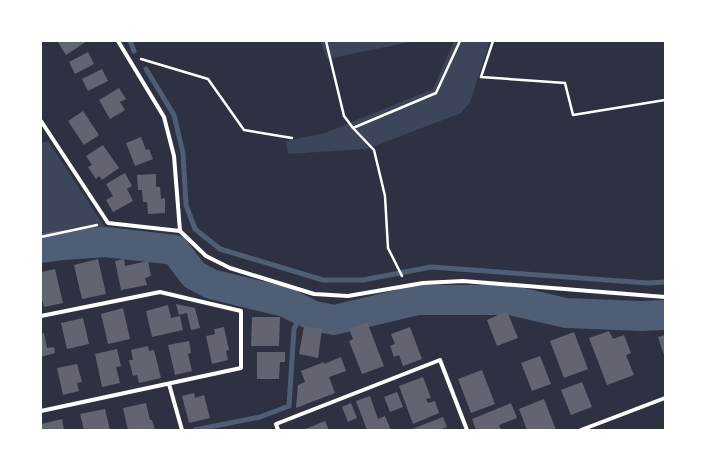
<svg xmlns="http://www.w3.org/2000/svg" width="706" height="471" viewBox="0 0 706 471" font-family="'Noto Sans',sans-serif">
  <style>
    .green { fill: #3c4559 }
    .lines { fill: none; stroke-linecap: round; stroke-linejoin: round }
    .stream { stroke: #4f5d75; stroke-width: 5 }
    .river { stroke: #4f5d75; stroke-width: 30 }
    .building { fill: #626471 }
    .path { stroke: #fff; stroke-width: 2.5 }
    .minor { stroke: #fff; stroke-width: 4 }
  </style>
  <rect width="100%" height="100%" fill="#2d3142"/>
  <path class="green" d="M320 41H415L327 59Z
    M454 41H490L470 102 461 113 367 149 288 154 286 141 325 133 433 89Z
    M48 141 107 230 41 232V143Z"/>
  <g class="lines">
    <path class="stream" d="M130 41 134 51
      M146 69 174 115 183 153 186 205 195 229 220 249 323 280H363L431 267 648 283 665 282
      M195 430 260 417 289 406 294 329 303 310"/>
    <path class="river" d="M41 248 64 245 106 242 175 250 194 275 211 284 285 302 314 316 334 320 418 300H510L566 313 641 316 665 315"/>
  </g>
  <path class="building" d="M57 41H87L66 55Z
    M88 52 94 64 75 74 69 62Z
    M102 69 108 81 88 91 82 79Z
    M119 88 126 99 120 102 125 110 110 119 99 100Z
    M83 111 99 135 84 145 68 121Z
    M141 137 146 150 149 149 153 159 135 166 126 143Z
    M103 145 119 168 102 180 99 176 96 179 88 167 92 165 86 156Z
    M125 173 132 186 127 189 133 201 113 212 106 200 113 196 106 184Z
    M156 174V187H160L161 199 165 198V213L148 214 147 202H143L142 190H138L137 175Z
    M98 259 106 294 82 299 74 265Z
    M124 259 125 266 148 261 151 276 145 278 147 285 121 290 115 261Z
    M55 269 63 303 44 307 41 295V272Z
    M176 304 195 308 200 328 191 330 187 313 179 315Z
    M168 305 171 318 180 316 183 330 152 337 146 311Z
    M123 308 130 339 108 344 101 314Z
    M507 311 518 338 497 346 487 320Z
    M252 317H280L279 346H251Z
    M83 318 89 344 67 349 61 323Z
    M367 322 384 366 362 374 349 341 353 339 349 329Z
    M304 326 322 329 318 358 299 354Z
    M224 327 229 350 226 351 228 360 212 364 206 336 215 334 214 329Z
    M410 327 422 359 403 366 399 355 394 357 390 346 395 344 391 334Z
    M609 331 613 339 624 335 631 353 626 355 634 375 607 385 589 338Z
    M574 332 588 369 564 378 550 341Z
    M44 333 47 348 54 347 55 353 41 357V334Z
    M665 335V358L658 337Z
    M189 341 191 353 188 354 192 371 175 375 168 345Z
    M148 346 149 351 154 350 161 378 139 383 137 375 133 376 129 360H133L131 350Z
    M117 349 121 366 116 367 120 383 102 387 95 354Z
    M257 352H285V362H280L279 379H257Z
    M540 356 551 384 532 391 521 363Z
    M341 357 346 371 329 377 335 393 296 408 298 385 305 382 301 371 324 362V364Z
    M77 364 82 382 77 383 79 391 63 395 57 368Z
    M482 370 495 404 471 413 458 379Z
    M423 377 431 398 426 399 428 403 435 401 439 413 413 424 399 386Z
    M582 382 592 407 571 415 561 390Z
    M397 392 403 407 390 412 384 397Z
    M194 393 195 398 204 395 210 418 189 423 182 396Z
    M370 396 378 419 385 416 391 430H367L356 401Z
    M544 399 556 430H527L519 409Z
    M146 403 150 420H152L155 430H128L123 408Z
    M351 403 357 418 348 422 342 407Z
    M511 403 517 418 499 425 501 430H476L472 419Z
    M105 409 110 430H84L80 414Z
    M443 417 447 427 439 430H413L412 429Z
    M62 419 64 430H41V424Z
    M325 421 329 430H303Z"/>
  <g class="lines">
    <path class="path" d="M326 41 344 116 353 128 374 150 385 196 388 248 402 276
      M493 41 481 77 565 83 573 115 665 100
      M141 59 208 79 244 130 292 138
      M353 128 436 93 460 41
      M41 237 97 225"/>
    <path class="minor" d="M118 41 164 117 174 156 180 231
      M41 121 108 223 180 231 206 256 230 268 314 294 348 296 423 283 463 281 665 297
      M41 316 160 292 241 311V368L41 411
      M169 384 182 430
      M278 430 276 424 440 360 467 430
      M581 430 665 398"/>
  </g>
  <rect width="706" height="471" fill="none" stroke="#ffffff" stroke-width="84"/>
</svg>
